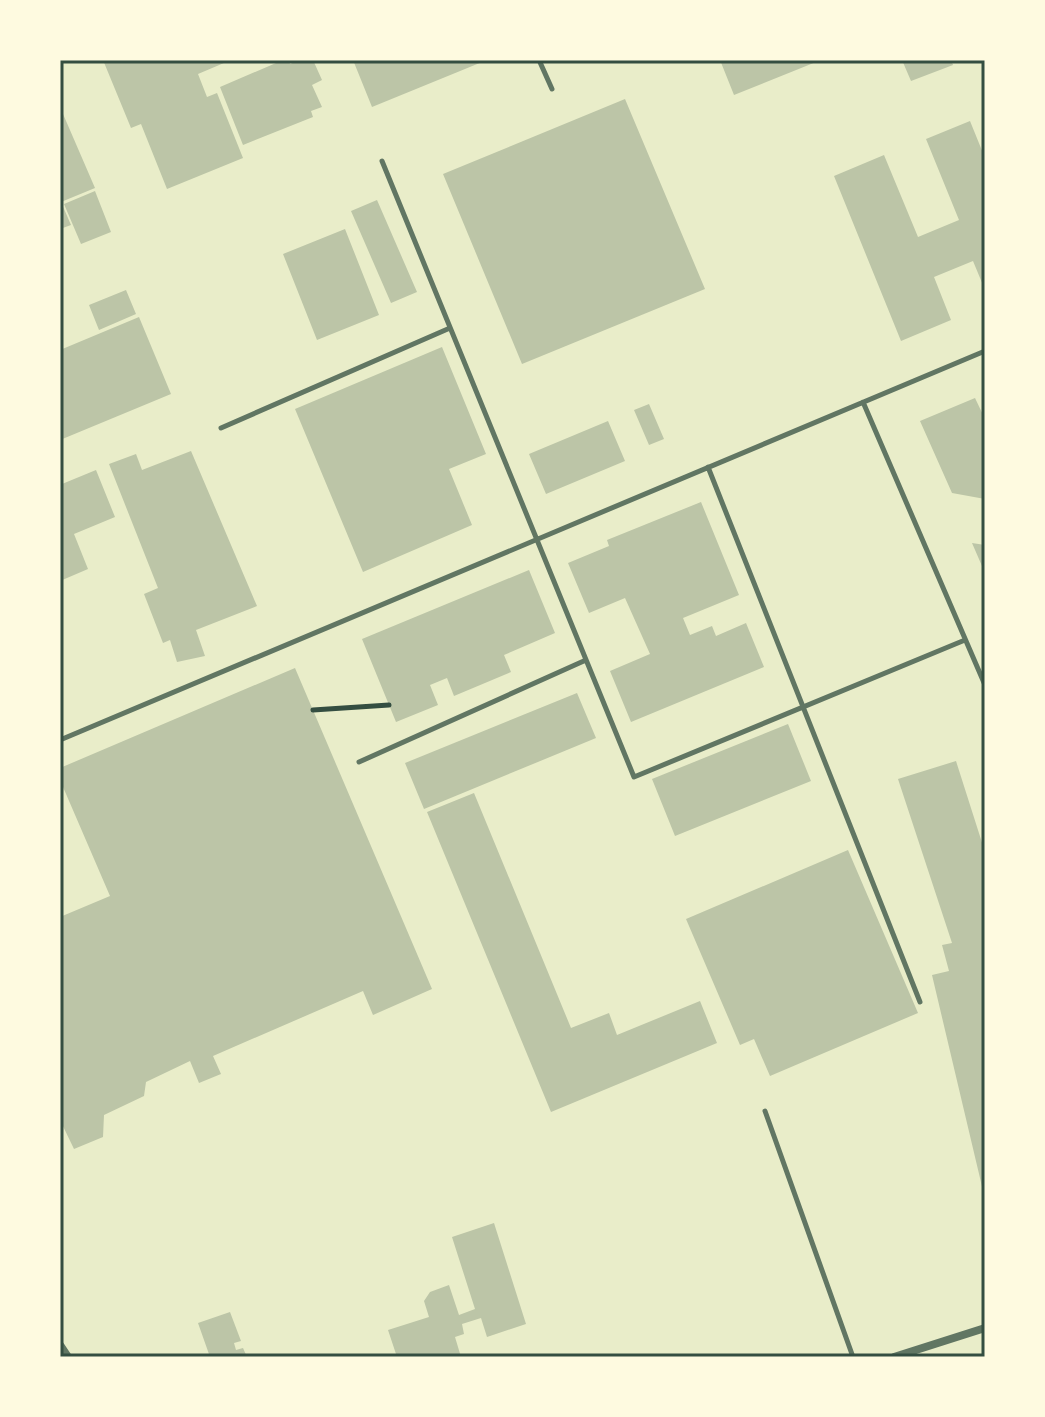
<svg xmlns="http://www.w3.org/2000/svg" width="1045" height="1417" viewBox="0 0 1045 1417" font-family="'Fira Sans',sans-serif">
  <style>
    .building { fill: #bcc5a7 }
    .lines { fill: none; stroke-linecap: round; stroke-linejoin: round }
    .path { stroke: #344e41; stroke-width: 5 }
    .service { stroke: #617663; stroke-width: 5 }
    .minor { stroke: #617663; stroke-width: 8 }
    .neatline { fill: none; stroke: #344e41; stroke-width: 3 }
  </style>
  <rect width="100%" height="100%" fill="#e9edc9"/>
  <path class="building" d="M103 60H231L198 74 207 97 217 93 243 158 167 189 141 124 131 128Z
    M283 60H289L290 64 300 60H313L322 80 312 85 322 107 311 111 313 117 243 145 220 87Z
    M353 60H487L372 107Z
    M720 60H821L734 95Z
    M902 60H951L953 65 911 81Z
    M625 99 705 289 522 364 443 174Z
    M60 107 95 188 61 202 71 225 60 229Z
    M970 121 985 158V290L973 261 934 277 951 320 901 341 834 176 884 155 918 237 959 220 926 139Z
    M95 191 111 232 81 244 64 204Z
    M377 200 417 292 391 303 351 211Z
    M345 229 379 315 317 340 283 254Z
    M126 290 136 314 99 330 89 305Z
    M139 317 171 394 60 440V350Z
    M442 347 486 454 449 469 472 525 363 572 295 409Z
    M975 398 985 419V499L952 493 920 421Z
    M649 404 664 439 649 445 634 410Z
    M608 421 625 461 546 494 529 454Z
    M191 451 257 606 196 630 205 656 177 662 170 640 163 643 144 594 158 588 109 464 136 454 142 470Z
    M96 470 115 517 74 534 88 569 60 581V478L62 484Z
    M701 502 739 595 683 618 690 635 712 626 716 636 746 623 764 667 631 722 610 671 650 654 625 598 589 613 568 563 609 546 607 540Z
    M972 543 985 545V573Z
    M529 570 555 633 504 655 511 672 454 696 447 678 430 685 438 705 396 722 362 639Z
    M295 668 432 989 373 1015 363 991 213 1056 221 1074 199 1083 190 1061 146 1082 144 1096 104 1115 103 1137 74 1149 60 1120V917L110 896 60 780V768Z
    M577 693 596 738 424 809 405 763Z
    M788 724 811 781 675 836 652 779Z
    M956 761 985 852 984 1195 932 975 949 971 942 945 952 943 898 779Z
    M474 793 571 1028 609 1013 617 1035 700 1001 717 1043 551 1112 427 812Z
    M848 850 918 1013 770 1076 754 1039 740 1045 686 919Z
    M494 1223 526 1324 487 1337 481 1318 462 1324 464 1334 455 1337 461 1357H397L388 1330 429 1317 424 1301 430 1292 449 1285 459 1315 475 1309 452 1237Z
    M230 1312 241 1341 234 1343 236 1350 243 1348 247 1357H210L198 1323Z"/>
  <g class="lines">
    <path class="path" d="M313 710 389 705"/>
    <path class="service" d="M539 60 552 89
      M382 161 634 777 965 640
      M863 402 985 685
      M221 428 450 328
      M708 467 920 1002
      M60 740 985 351
      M359 762 586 660
      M765 1111 853 1357"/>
    <path class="minor" d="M60 1345 68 1357
      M894 1357 985 1328"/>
  </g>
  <rect width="1045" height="1417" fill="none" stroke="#fefae0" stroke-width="124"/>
  <rect x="62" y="62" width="921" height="1293" class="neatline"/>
</svg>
